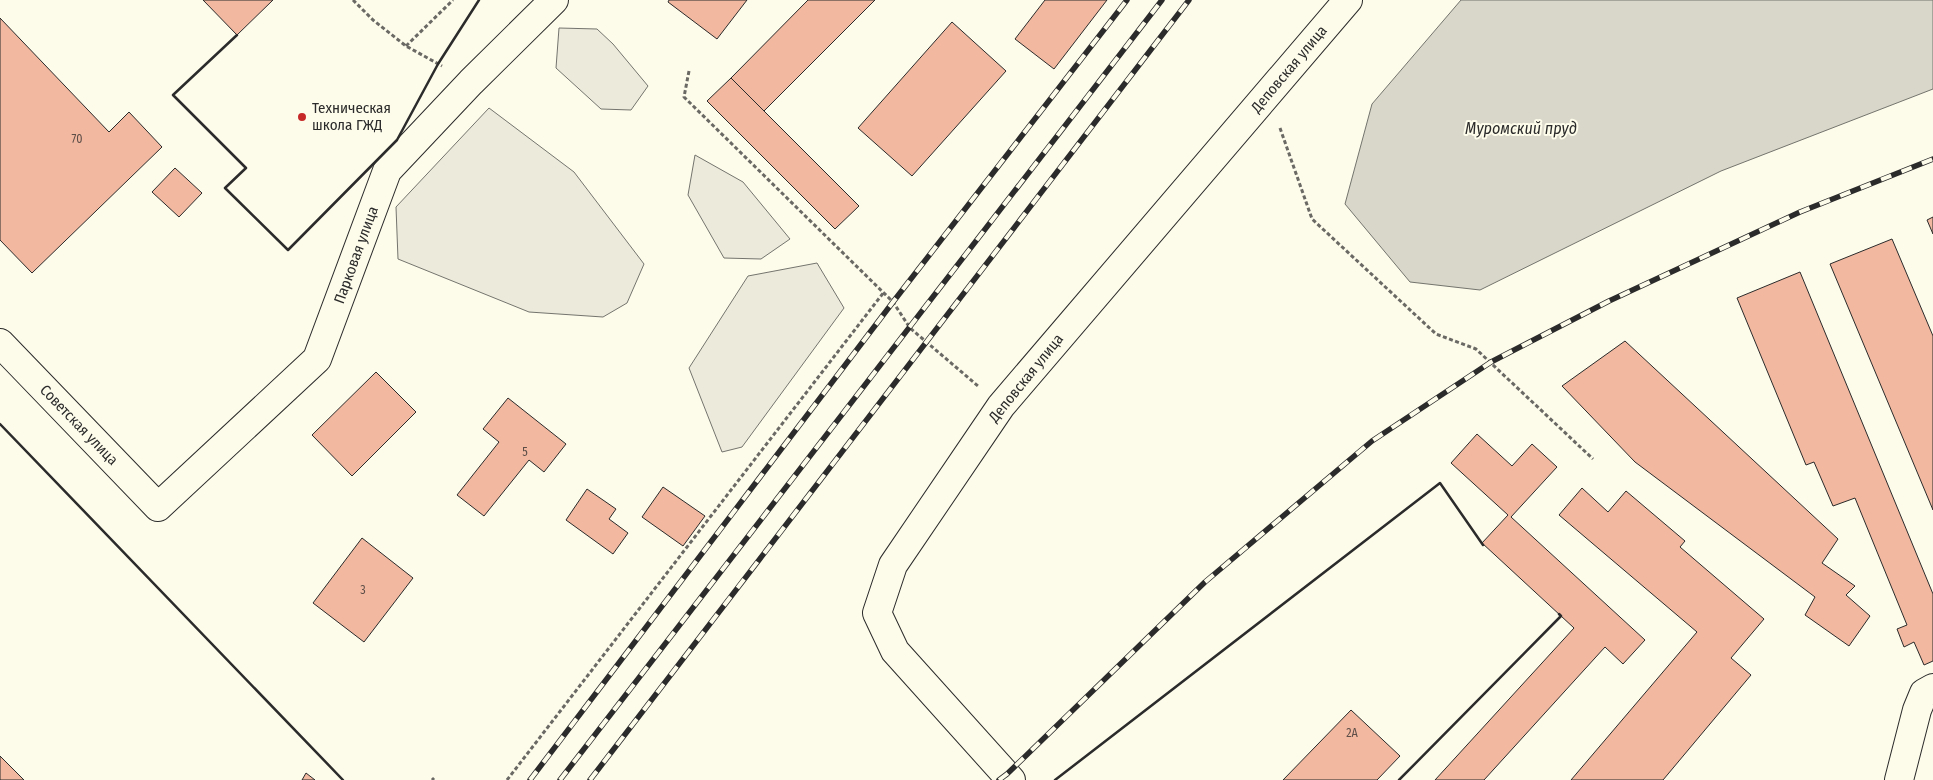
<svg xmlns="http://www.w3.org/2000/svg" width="1933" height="780" viewBox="0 0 1933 780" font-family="'Fira Sans Condensed',sans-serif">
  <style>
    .green { fill: #ecebdb; stroke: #74746e }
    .water { fill: #d8d7c9; stroke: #74746e }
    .building { fill: #f2b8a0; stroke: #2b2b2b }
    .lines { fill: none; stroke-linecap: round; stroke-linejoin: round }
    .street-casing { stroke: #2b2b2b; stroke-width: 30 }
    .path { stroke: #6a6964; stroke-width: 3; stroke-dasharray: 4 2.5; stroke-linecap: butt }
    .street { stroke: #fdfbea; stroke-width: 28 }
    .rail-casing { stroke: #2b2b2b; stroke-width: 5.5 }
    .rail { stroke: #fdfbea; stroke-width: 4; stroke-dasharray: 11; stroke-linecap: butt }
    .wall { stroke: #2b2b2b; stroke-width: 2.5 }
    .poi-dot { fill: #c62828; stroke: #fdfbea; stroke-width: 2 }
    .labels { text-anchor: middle; stroke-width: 4; stroke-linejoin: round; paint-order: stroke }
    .number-label { font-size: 12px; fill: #5d4e48 }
    .street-label { font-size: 15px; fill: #2b2b2b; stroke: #fdfbea }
    .poi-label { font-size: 15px; fill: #2b2b2b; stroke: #fdfbea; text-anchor: start }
    .water-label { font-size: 16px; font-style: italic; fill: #2b2b2b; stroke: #fdfbea }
  </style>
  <rect width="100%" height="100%" fill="#fdfbea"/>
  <path class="green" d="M559 28 597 29 613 44 648 86 631 110 601 109 556 68Z
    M489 108 574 172 644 264 627 303 603 317 529 312 398 259 396 207Z
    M695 155 743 182 790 239 761 259 724 258 688 195Z
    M817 263 844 308 742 447 722 452 689 368 748 276Z"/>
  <path class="water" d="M1461 0H1933V89L1721 171 1480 290 1410 282 1345 204 1372 104Z"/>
  <path class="building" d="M203 0H273L237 35Z
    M669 0H747L717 39 668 2Z
    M808 0H875L764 111 731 78Z
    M1045 0H1107L1054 69 1015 39Z
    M0 18 109 132 129 112 162 147 32 273 0 240Z
    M952 22 1006 71 912 176 858 128Z
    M731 78 859 206 835 229 707 101Z
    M175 168 202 193 179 217 152 192Z
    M1933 217V234L1927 220Z
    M1892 239 1933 336V510L1830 264Z
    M1800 272 1933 594V661L1924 665 1914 642 1904 647 1897 629 1907 625 1855 498 1833 506 1814 462 1806 465 1737 298Z
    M1625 341 1838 539 1822 563 1855 586 1846 595 1870 616 1849 646 1805 615 1815 597 1635 462 1562 386Z
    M376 372 416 412 352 476 312 435Z
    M508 398 566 444 544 472 529 460 484 516 457 495 499 442 483 429Z
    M1477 434 1512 466 1532 444 1557 467 1511 517 1645 640 1623 664 1605 647 1484 780H1435L1574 628 1482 543 1508 515 1451 463Z
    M663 487 705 516 683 546 642 517Z
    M1582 488 1608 512 1626 491 1685 541 1680 547 1764 619 1731 658 1751 675 1663 780H1571L1697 632 1559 515Z
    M587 489 616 509 609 519 628 533 613 554 566 520Z
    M362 538 413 578 364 642 313 603Z
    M1351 710 1400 756 1377 780H1283Z
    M0 756 24 780H0Z
    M306 773 315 780H302Z"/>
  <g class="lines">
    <defs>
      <path id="street" d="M0 343 158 507 317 359 387 171 471 82 554 0
        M1011 780 895 651 877 613 893 565 1001 406 1348 0
        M1899 780 1917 710 1924 693 1933 688"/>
    </defs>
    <use href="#street" class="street-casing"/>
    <path class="path" d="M353 0 373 20 406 46 442 66
      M406 46 453 0
      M689 71 684 97 893 302 910 328 978 386
      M1280 128 1312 219 1436 334 1476 349 1593 459
      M432 778 434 780
      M507 780 884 292"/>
    <use href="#street" class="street"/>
    <defs>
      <path id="rail" d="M530 780 893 302 1127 0
        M560 780 1162 0
        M590 780 1189 0
        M999 780 1007 774 1205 582 1372 441 1491 362 1609 301 1800 212 1933 159"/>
    </defs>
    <use href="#rail" class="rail-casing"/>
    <use href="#rail" class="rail"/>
    <path class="wall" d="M237 35 173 95 246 168 225 188 288 250 397 140 438 64 479 0
      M0 424 343 780
      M1055 780 1440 483 1483 545
      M1399 780 1561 616 1559 614"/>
  </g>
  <circle class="poi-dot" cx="302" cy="117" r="5"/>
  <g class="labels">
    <g class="number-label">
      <text x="77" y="143">70</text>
      <text x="525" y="456">5</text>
      <text x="363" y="594">3</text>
      <text x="1352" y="737">2А</text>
    </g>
    <g class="street-label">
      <text transform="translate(1289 69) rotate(-50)" y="5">Деповская улица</text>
      <text transform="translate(356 255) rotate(-70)" y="5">Парковая улица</text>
      <text transform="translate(1026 378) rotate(-51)" y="5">Деповская улица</text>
      <text transform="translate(79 425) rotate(46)" y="5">Советская улица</text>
    </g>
    <g class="poi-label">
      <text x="312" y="113">Техническая<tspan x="312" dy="17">школа ГЖД</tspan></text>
    </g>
    <g class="water-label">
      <text x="1521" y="134">Муромский пруд</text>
    </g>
  </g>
</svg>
